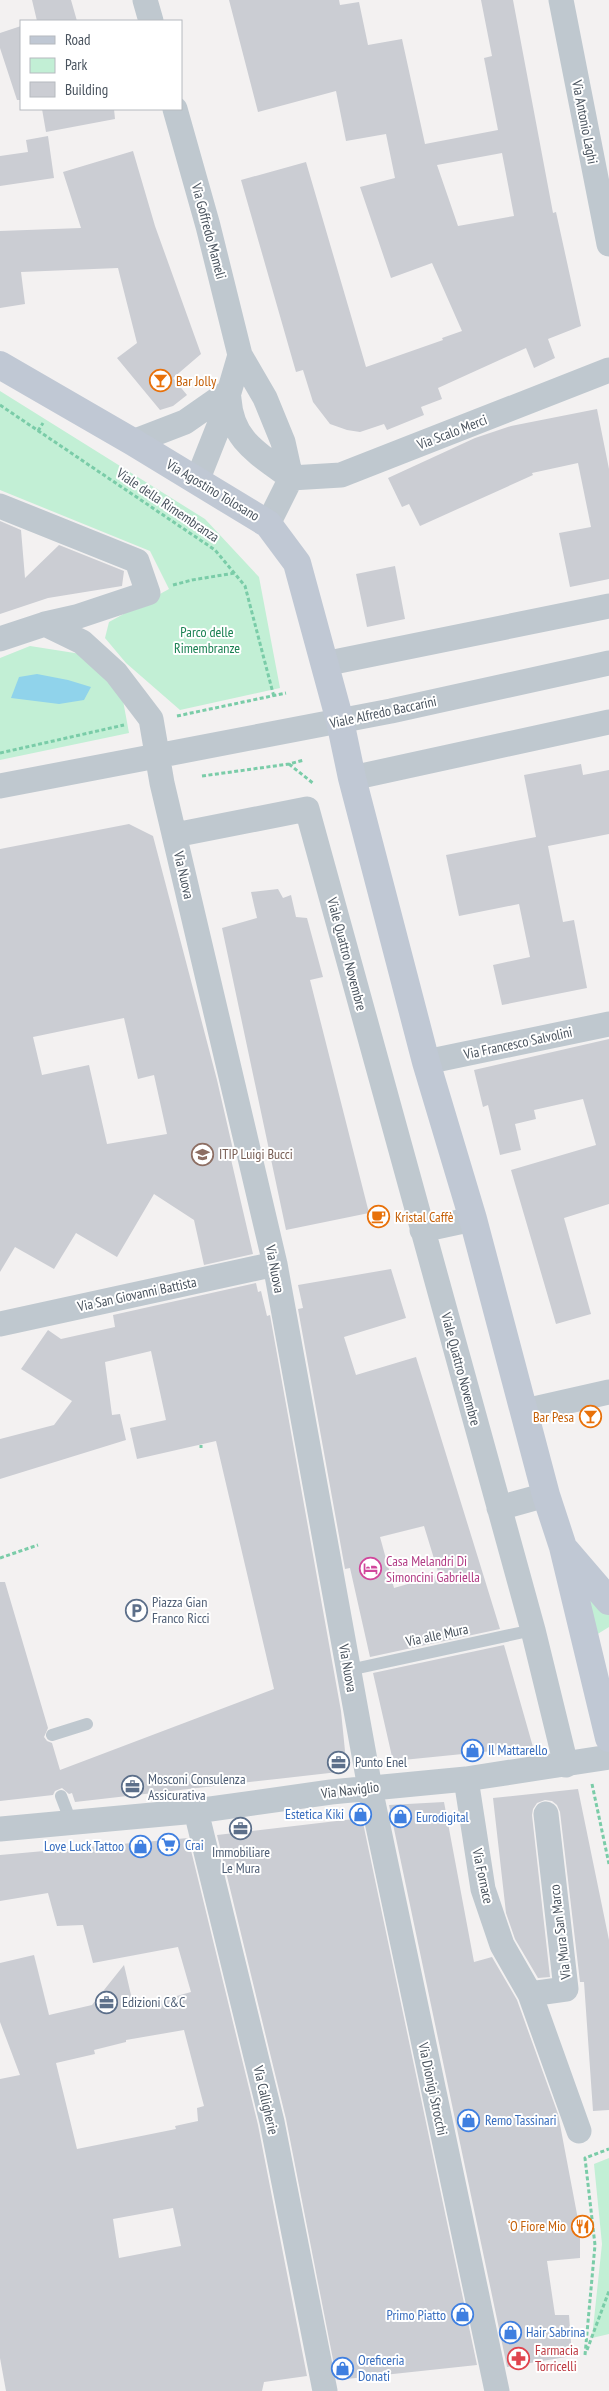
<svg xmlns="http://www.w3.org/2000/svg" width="609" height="2391" viewBox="0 0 609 2391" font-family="'PT Sans Narrow',sans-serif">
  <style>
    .green { fill: #c2efd5 }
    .water { fill: #90d3eb }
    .building { fill: #cbcdd3; fill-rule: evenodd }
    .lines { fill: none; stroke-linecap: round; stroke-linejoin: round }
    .path { stroke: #7acca8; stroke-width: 3; stroke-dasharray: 4 2.5; stroke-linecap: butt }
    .lane { stroke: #bfc8cf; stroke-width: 12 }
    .street { stroke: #bfc8cf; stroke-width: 25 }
    .secondary { stroke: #c0c8d4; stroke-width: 28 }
    .labels { text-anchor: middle; stroke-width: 4; stroke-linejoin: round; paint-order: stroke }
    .street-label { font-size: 14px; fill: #49535e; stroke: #fff }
    .food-label { font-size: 14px; fill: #c56008; stroke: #fff; text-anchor: start }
    .park-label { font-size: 14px; fill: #1a8052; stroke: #fff }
    .education-label { font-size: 14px; fill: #785e54; stroke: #fff; text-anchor: start }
    .hotel-label { font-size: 14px; fill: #b23c85; stroke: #fff; text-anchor: start }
    .service-label { font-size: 14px; fill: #4e5e75; stroke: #fff; text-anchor: start }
    .shop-label { font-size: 14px; fill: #366cbe; stroke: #fff; text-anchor: start }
    .health-label { font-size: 14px; fill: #be3a42; stroke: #fff; text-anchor: start }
  </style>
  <rect width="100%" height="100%" fill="#f3f1f1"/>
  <path class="green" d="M0 391 205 519 259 577 280 688 180 710 126 663 105 638 109 622 169 589 150 551 0 490Z
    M30 646 81 654 122 695 129 733 0 760V658Z
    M583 1582 609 1611V1627L596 1635Z
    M609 2158V2334L592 2338 602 2244 594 2164Z"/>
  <path class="water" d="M37 674 68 680 91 687 84 700 59 704 11 698 19 677Z"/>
  <path class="building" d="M32 0H71L77 21H37Z
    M229 0H339L340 5 359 2 368 45 402 39 425 144 498 130 484 58 492 56 481 0H513L553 213 556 212 581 326 548 339 555 358 534 368 526 348 438 388 442 399 421 407 424 415 387 430 384 424 360 432 347 430 330 424 313 402 303 370 296 372 241 180 306 162 366 367 443 340 442 338 462 331 432 263 391 278 360 187 395 178 386 134 346 141 336 91 258 112ZM502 153 514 216 458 226 437 165Z
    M21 26V100H17L0 48V33Z
    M42 109H114L115 119 46 132Z
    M48 136 54 178 0 186V156L28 152 26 140Z
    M133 151 155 226 201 354 173 378 187 395 173 406 160 410 117 358 137 343 118 268 21 272 25 304 0 308V231L81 228 63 172Z
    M597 409 609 469V579L570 587 559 533 591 527 578 463 532 473 533 475 420 526 409 504 402 507 388 478 475 438 511 426Z
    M0 521 21 530 25 578 59 545 124 571 122 586 48 598 0 614Z
    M395 566 405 619 367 627 356 574Z
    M581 764 583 775 609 770V834L548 846 563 922 574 920 587 988 502 1005 493 965 530 957 519 904 459 916 446 855 536 837 524 775Z
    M129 824 153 836 217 1080 234 1154 230 1155 253 1254 204 1265 194 1220 154 1194 117 1257 76 1233 54 1269 15 1247 0 1272V849ZM124 1018 138 1079 154 1075 167 1134 107 1144 89 1065 42 1075 33 1037Z
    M278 889 283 898 291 895 296 917 307 918 323 977 310 980 369 1213 286 1230 222 928 257 918 251 892Z
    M609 1039V1204L564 1218 591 1314 556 1324 511 1170 596 1145 583 1099 534 1110 536 1119 515 1124 521 1150 500 1155 488 1105 483 1107 474 1070Z
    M391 1269 406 1318 344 1337 356 1375 416 1357 500 1629 370 1657 350 1568 345 1569 298 1309 303 1308 298 1285ZM424 1526 439 1575 394 1588 380 1537Z
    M256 1283 258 1292 261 1291 267 1316 270 1315 341 1711 347 1771 75 1802 72 1793 69 1794 62 1788 55 1791 53 1795 0 1801V1582H5L48 1728 44 1737 47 1741 52 1743 60 1770 274 1689 216 1441 137 1459 130 1428 166 1420 151 1351 105 1362 112 1415 120 1414 126 1440 0 1479V1439L54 1425 72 1401 21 1369 48 1330 61 1339 115 1327 113 1315Z
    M504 1645 533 1747 393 1761 373 1673Z
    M578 1789 609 1940V2110L593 2111 584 1982H580L560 1812 557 1805 552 1801 545 1800 537 1803 533 1809 532 1815 550 1977 538 1978 515 1939 506 1913 493 1798Z
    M444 1802 474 1962 492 1957 517 2000 558 2114 580 2230V2258L547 2261 555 2315H569L572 2356 507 2367 506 2362 389 1805Z
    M362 1818 477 2365 337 2380 286 2119 217 1835Z
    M188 1838 258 2125 307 2376 264 2382 262 2391H6L0 2358V2079L20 2075 0 2022V1963L34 1955 49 2015 92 2005 124 1965 134 2008 191 1992 178 1947 93 1963 83 1925 57 1926 48 1893 0 1901V1855ZM184 2030 204 2106 197 2108 198 2121 175 2126 176 2129 77 2149 56 2063 95 2054 94 2050 126 2042V2040ZM173 2208 181 2246 119 2258 113 2219Z"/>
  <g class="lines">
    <path class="path" d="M0 405 215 550 245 586 274 697
      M38 431 43 423
      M173 585 192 580 235 573
      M177 716 286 693
      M0 753 124 725
      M289 764 314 784
      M202 776 289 764 304 760
      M201 1445V1448
      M0 1558 38 1545
      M592 1784 609 1864
      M587 2350 609 2291
      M585 2355 595 2245 585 2158 609 2149"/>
    <path class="lane" d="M349 1670 533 1630
      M52 1735 87 1724
      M61 1796 71 1822"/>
    <path class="street" d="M145 0 151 21
      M561 0 609 244
      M175 109 208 226 240 355 265 398 283 442 291 478 268 524
      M229 399C232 442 260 454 291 478
      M133 442 185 422 228 392
      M291 478 341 475 609 370
      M197 481 220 423 240 355
      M0 506 137 561 148 593 76 617 45 624
      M0 639 45 624 82 642 116 673 151 719 162 783 275 1264 370 1788 497 2391
      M324 664 609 606
      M352 778 609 722
      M0 786 391 711 609 663
      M175 835 307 809 533 1630 566 1765
      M426 1062 609 1024
      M422 1230 473 1219
      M0 1324 275 1264
      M525 1411 609 1392
      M499 1508 546 1495
      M466 1779 483 1889 502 1945 530 1994
      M196 1811 272 2122 325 2391
      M546 1814 566 1989 530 1994 579 2131
      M0 1829 196 1811 331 1792 466 1779 609 1757"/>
    <path class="secondary" d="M0 365 133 442 268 524 297 563 340 721 352 778 426 1062 473 1219 546 1495 563 1547 609 1738
      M566 1551 609 1601"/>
  </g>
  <defs>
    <symbol id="bar-ring" viewBox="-11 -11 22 22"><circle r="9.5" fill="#fff" stroke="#e8710a" stroke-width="1.5"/><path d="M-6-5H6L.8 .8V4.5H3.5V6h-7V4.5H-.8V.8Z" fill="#e8710a"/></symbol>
    <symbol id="school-ring" viewBox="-11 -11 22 22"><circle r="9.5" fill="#fff" stroke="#8d6e63" stroke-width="1.5"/><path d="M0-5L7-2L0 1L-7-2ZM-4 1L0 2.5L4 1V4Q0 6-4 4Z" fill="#8d6e63"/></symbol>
    <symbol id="cafe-ring" viewBox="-11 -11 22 22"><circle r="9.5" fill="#fff" stroke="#e8710a" stroke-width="1.5"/><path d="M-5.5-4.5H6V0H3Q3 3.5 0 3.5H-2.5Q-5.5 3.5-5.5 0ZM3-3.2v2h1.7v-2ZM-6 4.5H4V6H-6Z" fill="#e8710a"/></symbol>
    <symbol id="hotel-ring" viewBox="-11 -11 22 22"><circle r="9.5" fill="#fff" stroke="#d1479c" stroke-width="1.5"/><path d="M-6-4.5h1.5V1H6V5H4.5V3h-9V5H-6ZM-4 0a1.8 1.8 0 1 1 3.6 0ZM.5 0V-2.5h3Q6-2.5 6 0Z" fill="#d1479c"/></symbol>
    <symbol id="parking-ring" viewBox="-11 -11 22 22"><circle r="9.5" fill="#fff" stroke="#5c6f8a" stroke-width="1.5"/><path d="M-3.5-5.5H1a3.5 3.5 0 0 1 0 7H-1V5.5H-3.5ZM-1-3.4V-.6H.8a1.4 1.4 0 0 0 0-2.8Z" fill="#5c6f8a"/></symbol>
    <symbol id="shop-ring" viewBox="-11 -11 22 22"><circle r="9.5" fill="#fff" stroke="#3f7fe0" stroke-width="1.5"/><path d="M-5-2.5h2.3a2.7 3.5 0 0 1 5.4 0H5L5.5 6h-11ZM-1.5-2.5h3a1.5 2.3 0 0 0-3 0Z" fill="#3f7fe0"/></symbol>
    <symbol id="office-ring" viewBox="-11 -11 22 22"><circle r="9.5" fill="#fff" stroke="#5c6f8a" stroke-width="1.5"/><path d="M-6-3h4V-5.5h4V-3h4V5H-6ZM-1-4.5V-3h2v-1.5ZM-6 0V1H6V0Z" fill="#5c6f8a"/></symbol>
    <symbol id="supermarket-ring" viewBox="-11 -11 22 22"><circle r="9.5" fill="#fff" stroke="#3f7fe0" stroke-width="1.5"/><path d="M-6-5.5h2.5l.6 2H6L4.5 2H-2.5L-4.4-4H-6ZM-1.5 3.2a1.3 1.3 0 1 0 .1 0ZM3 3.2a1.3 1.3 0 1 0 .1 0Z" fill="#3f7fe0"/></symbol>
    <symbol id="restaurant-ring" viewBox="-11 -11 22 22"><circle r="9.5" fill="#fff" stroke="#e8710a" stroke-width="1.5"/><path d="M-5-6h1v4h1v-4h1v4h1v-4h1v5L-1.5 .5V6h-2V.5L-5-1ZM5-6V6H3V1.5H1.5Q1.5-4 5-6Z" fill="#e8710a"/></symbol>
    <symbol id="pharmacy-ring" viewBox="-11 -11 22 22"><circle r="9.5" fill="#fff" stroke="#e0444e" stroke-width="1.5"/><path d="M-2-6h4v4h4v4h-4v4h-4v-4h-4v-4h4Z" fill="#e0444e"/></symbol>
  </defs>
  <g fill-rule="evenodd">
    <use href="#bar-ring" x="148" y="368" width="25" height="25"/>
    <use href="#school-ring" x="190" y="1142" width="25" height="25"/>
    <use href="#cafe-ring" x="366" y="1204" width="25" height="25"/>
    <use href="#bar-ring" x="578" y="1404" width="25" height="25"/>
    <use href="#hotel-ring" x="358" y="1556" width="25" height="25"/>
    <use href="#parking-ring" x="124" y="1598" width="25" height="25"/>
    <use href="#shop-ring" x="460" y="1738" width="25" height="25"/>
    <use href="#office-ring" x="326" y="1750" width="25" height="25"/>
    <use href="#office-ring" x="120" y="1774" width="25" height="25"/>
    <use href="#shop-ring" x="348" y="1802" width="25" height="25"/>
    <use href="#shop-ring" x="388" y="1804" width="25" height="25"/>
    <use href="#office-ring" x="228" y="1816" width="25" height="25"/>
    <use href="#supermarket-ring" x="156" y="1832" width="25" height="25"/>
    <use href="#shop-ring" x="128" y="1834" width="25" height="25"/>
    <use href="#office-ring" x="94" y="1990" width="25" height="25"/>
    <use href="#shop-ring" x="456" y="2108" width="25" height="25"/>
    <use href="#restaurant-ring" x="570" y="2214" width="25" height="25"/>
    <use href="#shop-ring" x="450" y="2302" width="25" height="25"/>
    <use href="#shop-ring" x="498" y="2320" width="25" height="25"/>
    <use href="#pharmacy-ring" x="506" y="2346" width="25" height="25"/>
    <use href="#shop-ring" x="330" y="2356" width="25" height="25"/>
  </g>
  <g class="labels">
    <g class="street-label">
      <text transform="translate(585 122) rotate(79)" y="5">Via Antonio Laghi</text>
      <text transform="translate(209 231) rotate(75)" y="5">Via Goffredo Mameli</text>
      <text transform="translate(452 432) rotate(-21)" y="5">Via Scalo Merci</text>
      <text transform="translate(213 490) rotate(31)" y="5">Via Agostino Tolosano</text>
      <text transform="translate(168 505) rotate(34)" y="5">Viale della Rimembranza</text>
      <text transform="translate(383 712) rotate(-12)" y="5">Viale Alfredo Baccarini</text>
      <text transform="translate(184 875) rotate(77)" y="5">Via Nuova</text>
      <text transform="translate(347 954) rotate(75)" y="5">Viale Quattro Novembre</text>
      <text transform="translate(518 1043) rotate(-12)" y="5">Via Francesco Salvolini</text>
      <text transform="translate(275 1269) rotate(79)" y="5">Via Nuova</text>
      <text transform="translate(137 1294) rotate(-12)" y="5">Via San Giovanni Battista</text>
      <text transform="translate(461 1369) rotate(75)" y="5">Viale Quattro Novembre</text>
      <text transform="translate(437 1635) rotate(-12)" y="5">Via alle Mura</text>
      <text transform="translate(348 1668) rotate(80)" y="5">Via Nuova</text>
      <text transform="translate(350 1790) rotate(-7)" y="5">Via Naviglio</text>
      <text transform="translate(483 1876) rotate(78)" y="5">Via Fornace</text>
      <text transform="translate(560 1932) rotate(-97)" y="5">Via Mura San Marco</text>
      <text transform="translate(433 2089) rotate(78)" y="5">Via Dionigi Strocchi</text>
      <text transform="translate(266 2100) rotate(77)" y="5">Via Calligherie</text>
    </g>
    <g class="food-label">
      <text x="176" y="386">Bar Jolly</text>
      <text x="395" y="1222">Kristal Caffè</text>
      <text x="574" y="1422" text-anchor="end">Bar Pesa</text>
      <text x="566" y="2231" text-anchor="end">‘O Fiore Mio</text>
    </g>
    <g class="park-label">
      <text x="207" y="637">Parco delle<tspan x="207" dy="16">Rimembranze</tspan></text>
    </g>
    <g class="education-label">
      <text x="219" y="1159">ITIP Luigi Bucci</text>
    </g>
    <g class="hotel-label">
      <text x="386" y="1566">Casa Melandri Di<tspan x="386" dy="16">Simoncini Gabriella</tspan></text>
    </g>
    <g class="service-label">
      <text x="152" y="1607">Piazza Gian<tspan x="152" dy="16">Franco Ricci</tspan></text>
      <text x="355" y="1767">Punto Enel</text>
      <text x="148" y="1784">Mosconi Consulenza<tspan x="148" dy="16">Assicurativa</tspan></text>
      <text x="241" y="1857" text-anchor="middle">Immobiliare<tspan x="241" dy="16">Le Mura</tspan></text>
      <text x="122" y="2007">Edizioni C&amp;C</text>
    </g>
    <g class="shop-label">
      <text x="488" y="1755">Il Mattarello</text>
      <text x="344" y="1819" text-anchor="end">Estetica Kiki</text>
      <text x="416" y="1822">Eurodigital</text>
      <text x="185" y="1850">Crai</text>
      <text x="124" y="1851" text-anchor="end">Love Luck Tattoo</text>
      <text x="485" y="2125">Remo Tassinari</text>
      <text x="446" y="2320" text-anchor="end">Primo Piatto</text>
      <text x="526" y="2337">Hair Sabrina</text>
      <text x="358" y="2365">Oreficeria<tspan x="358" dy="16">Donati</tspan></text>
    </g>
    <g class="health-label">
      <text x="535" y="2355">Farmacia<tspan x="535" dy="16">Torricelli</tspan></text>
    </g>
  </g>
  <rect x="20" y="20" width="162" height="90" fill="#ffffff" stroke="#b6babf"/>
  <rect x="30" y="36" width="25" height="8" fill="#c0c8d4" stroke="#b6babf"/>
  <text x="65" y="45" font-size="15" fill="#49535e">Road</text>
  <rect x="30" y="58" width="25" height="15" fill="#c2efd5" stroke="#b6babf"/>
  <text x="65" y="70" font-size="15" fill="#49535e">Park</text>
  <rect x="30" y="82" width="25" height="15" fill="#cbcdd3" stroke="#b6babf"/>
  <text x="65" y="95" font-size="15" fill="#49535e">Building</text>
</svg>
